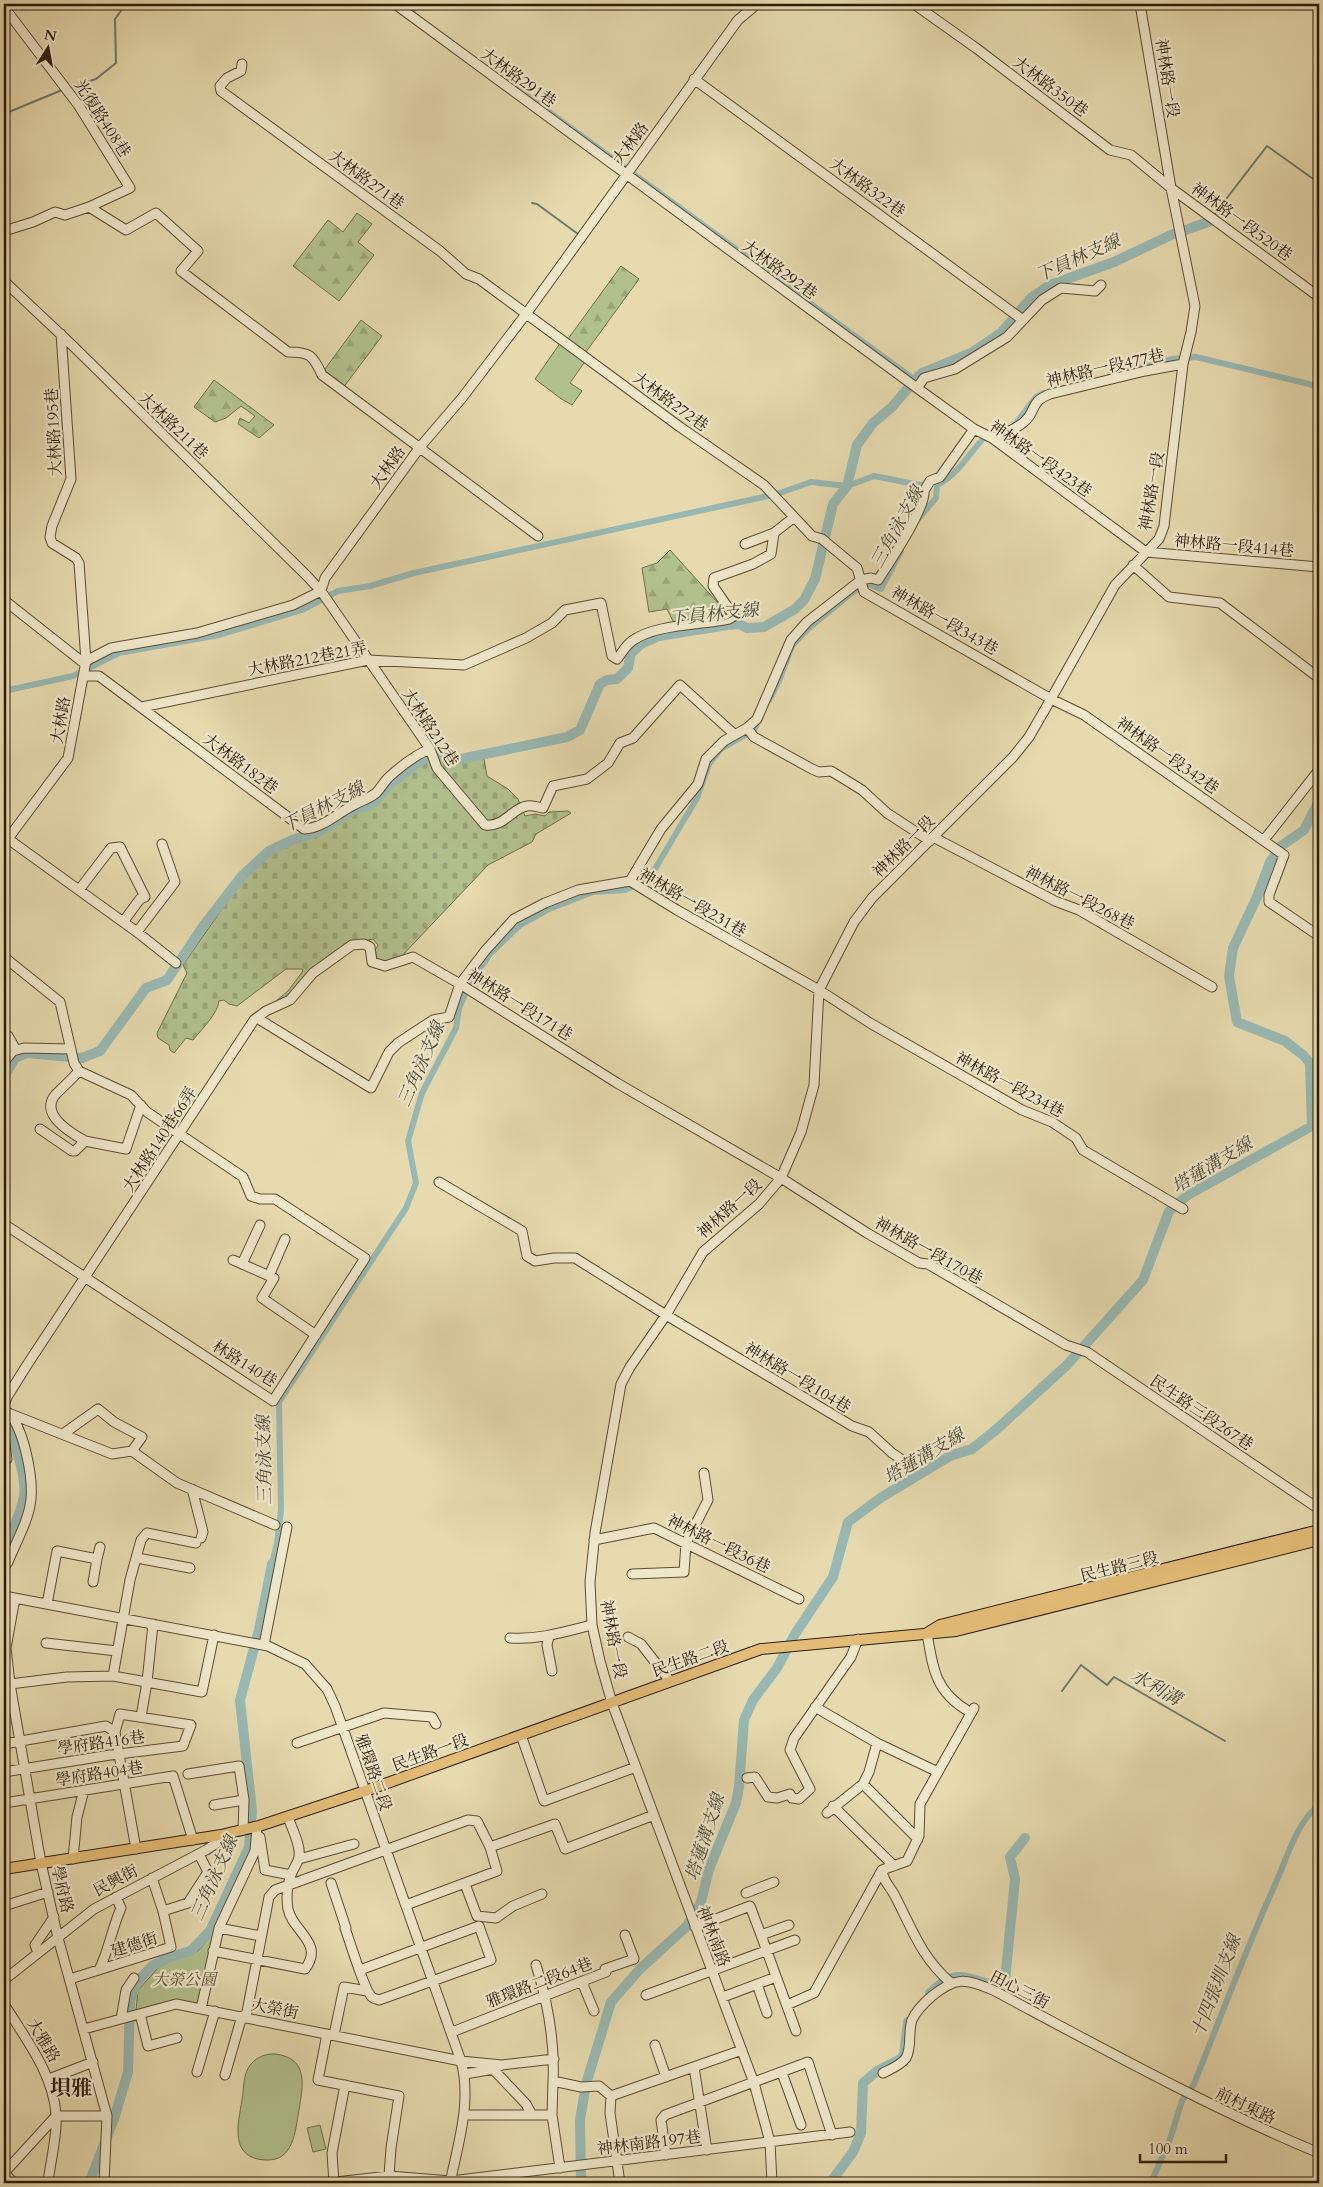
<svg xmlns="http://www.w3.org/2000/svg" width="1323" height="2187" viewBox="0 0 1323 2187" font-family="Cardo,'Noto Serif TC',serif">
  <style>
    .green { fill: #b1c18e; stroke: #6f6e4c }
    .forest { fill: url(#forest-firs); stroke: #6f6e4c }
    .cemetery { fill: url(#cemetery-stones); stroke: #6f6e4c }
    .lines { fill: none; stroke-linecap: round; stroke-linejoin: round }
    .stream { stroke: #6d7a6f; stroke-width: 2 }
    .canal { stroke: #98b9b3; stroke-width: 6 }
    .river { stroke: #98b9b3; stroke-width: 10 }
    .minor-casing { stroke: #5b4c32; stroke-width: 11 }
    .major-casing { stroke: #2d1c09; stroke-width: 12 }
    .minor { stroke: #efe7ca; stroke-width: 9 }
    .major { stroke: #e3bd77; stroke-width: 10 }
    .labels { text-anchor: middle; stroke-width: 4.5; stroke-linejoin: round; paint-order: stroke }
    .street-label { font-size: 16px; fill: #2d1c09; stroke: #efe7ca }
    .park-label { font-size: 16px; font-style: italic; fill: #554e31; stroke: #efe7ca }
    .water-label { font-size: 18px; font-style: italic; fill: #4d4b3c; stroke: #efe7ca }
    .district-label { font-size: 21px; font-weight: bold; fill: #2d1c09; stroke: #efe7ca }
  </style>
  <defs>
    <pattern id="forest-firs" width="22" height="20" patternUnits="userSpaceOnUse" patternTransform="scale(1.25)"><rect width="22" height="20" fill="#b1c18e"/><path d="M5 1l3.5 6h-7zM16 11l3.5 6h-7z" fill="#99a579"/></pattern>
    <pattern id="cemetery-stones" width="16" height="16" patternUnits="userSpaceOnUse" patternTransform="scale(1.25)"><rect width="16" height="16" fill="#b1c18e"/><path d="M2 7V4a2 2 0 0 1 4 0v3zM10 15v-3a2 2 0 0 1 4 0v3z" fill="#99a579"/></pattern>
  </defs>
  <rect width="100%" height="100%" fill="#e6daae"/>
  <filter id="stains"><feTurbulence type="fractalNoise" baseFrequency=".004" numOctaves="4"/><feColorMatrix values="0 0 0 0 .2 0 0 0 0 .09 0 0 0 0 .02 0 0 0 .5 -.17"/></filter>
  <radialGradient id="worn" r=".72"><stop offset=".6" stop-color="#630" stop-opacity="0"/><stop offset="1" stop-color="#630" stop-opacity=".3"/></radialGradient>
  <path class="green" d="M561 342 586 360 570 383 582 391 572 405 560 398 535 379Z
    M218 1928 198 2005 176 2000 136 2010 138 1990 158 1968 172 1960 198 1951Z
    M275 2054C309 2058 303 2085 299 2110 295 2131 294 2162 265 2160 229 2158 238 2124 242 2100 244 2088 243 2073 251 2064 258 2056 266 2054 275 2054Z
    M320 2125 326 2149 313 2152 307 2128Z"/>
  <path class="forest" d="M357 213 372 224 358 242 374 255 339 301 293 266 328 220 343 232Z
    M621 266 639 279 586 352 568 339Z
    M361 320 382 336 343 388 325 374V369Z
    M214 380 274 425 259 438 238 424 240 418 249 423 255 416 241 406 226 418 215 422 194 407Z
    M670 550 727 613 713 619 674 623 667 609 649 612 642 568 657 563Z"/>
  <path class="cemetery" d="M436 759 461 761 484 759 487 776 508 789 518 799 525 816 535 814 545 816 549 812 568 811 571 813 536 834 532 842 488 865 398 960 387 964 377 961 373 954 378 945 373 939 353 943 297 991 277 1004 276 1001 288 991 303 971 302 969H286L237 1006 229 1004 224 1000 219 1001C218 1013 202 1029 193 1040L186 1038 174 1053 170 1050 169 1045 158 1038 157 1033 187 973 183 965 233 893 246 878 274 852 290 843 307 839 331 828 354 812 375 804 392 786 428 760Z"/>
  <g class="lines">
    <path class="stream" d="M1308 4 1319 12
      M69 88 96 79 116 63 115 19 126 4
      M4 114 62 90
      M532 203 537 204 578 234
      M1213 216 1267 146 1319 183
      M1062 1691 1081 1665 1107 1685 1114 1677 1225 1741"/>
    <path class="canal" d="M402 4 413 12
      M508 82 915 380
      M1129 371 1172 359 1196 357 1309 384 1319 388
      M1016 423 1036 397 1044 393
      M919 518 936 498 937 485C959 474 968 454 985 437 990 432 1001 430 1007 428
      M4 691 73 676 119 653 219 635 302 610 338 591 370 586 414 573 777 494 811 482 847 486 874 476 920 485H931
      M769 700 779 681 792 646 808 629 853 592 867 584 881 589 901 551
      M272 1564 277 1543 281 1510 279 1402 406 1208 416 1183 408 1141 422 1093 456 1028 459 1008 471 981 490 954 520 925 549 909 593 892 625 890 649 879 697 798 709 764 721 749 754 730 760 718
      M1151 2183 1170 2139 1182 2101 1194 2084C1221 2016 1247 1947 1277 1880 1288 1855 1297 1822 1319 1805"/>
    <path class="river" d="M4 1077 15 1058 27 1053 82 1058 100 1051 146 988 167 980 204 925 241 877 269 851 292 840 320 831 353 810 373 803 391 783 426 757 436 755 461 759 567 737 580 730 600 684 607 680 617 679 628 668 631 653 641 644 659 636 727 625 739 624 747 628 764 627 795 609 804 600 815 579 833 504 847 486 857 445 873 423 892 407 915 380 922 373 973 352 1001 333 1031 298 1050 285 1114 262 1171 235 1208 222
      M4 1418C13 1439 27 1473 24 1497 20 1516 10 1534 4 1553
      M930 1993C935 1989 940 1984 945 1981 965 1968 987 1992 1005 1981L1015 1879 1010 1857 1025 1838
      M89 2183 114 2119 128 2072 130 2001 137 1982 152 1966 169 1957 191 1951 210 1931 249 1847 252 1811 240 1700 259 1630 272 1564
      M581 2183 580 2120 586 2084 611 2002 640 1969 687 1926 701 1902 709 1869 736 1803 739 1787 744 1720 753 1700 777 1668 795 1634 833 1577 848 1522 882 1497 950 1456 972 1449 997 1429 1067 1365 1143 1280 1169 1211 1188 1195 1312 1126 1310 1063 1303 1055 1285 1041 1237 1022 1229 976 1233 948 1257 897 1270 862 1281 846 1304 830 1319 801
      M830 2183 853 2152 861 2133 863 2083 877 2071 901 2059 904 2054 908 2022"/>
    <defs>
      <path id="minor" d="M395 4 917 388 974 429 992 438 1146 552 1319 567
        M914 4 976 48 1110 150 1131 155 1171 188 1319 297
        M4 7 79 106 130 188 89 207
        M242 64 241 71 227 78 220 86 221 91 440 251 466 274 479 279 680 427 764 485 812 536 822 539 857 568 864 592 1051 699 1084 715 1284 855 1269 895V902L1319 936
        M694 79 1023 320
        M4 231 33 222 55 212 65 215 89 207 126 230 156 213 198 251 181 271 288 352C310 352 313 355 322 375L538 536
        M4 281 72 345 307 576 321 591 430 749 437 768 485 825C505 827 512 808 527 806 532 805 538 807 543 808L553 786 587 779 608 763 620 743 633 738 680 685 734 734
        M61 334 71 479 52 526 50 537 52 543 76 558 79 563 86 661
        M917 388 924 378 955 369 1007 337 1042 300 1061 288 1095 291 1101 285
        M992 438C1003 434 1015 430 1024 422 1038 410 1028 403 1050 394L1145 371 1183 364
        M745 544 774 533
        M1133 565 1169 597 1220 603 1319 678
        M4 600 85 664
        M84 676H99L304 829C323 828 336 814 352 806 360 801 369 799 376 793 381 788 384 782 388 778 400 767 415 755 430 749
        M142 707 368 660 464 665 526 638 552 623 565 610 601 603 612 656 617 659C622 653 625 646 632 641 655 624 701 625 729 619L734 616 713 586 714 578 753 564 771 554 774 533 793 518
        M747 728 754 737 812 769 819 772 831 771 862 790 887 813 930 841
        M4 836 137 932 176 963
        M933 837 1055 901 1079 910 1212 987
        M1264 840 1319 770
        M4 844 68 758 86 661 111 648 197 633 293 605 321 591 325 578 420 447 462 398 526 314 738 20 757 4
        M630 881 661 829 698 784 706 759 724 741 747 728 757 719 791 640 807 622 861 580 871 578 878 580C889 563 926 508 924 491L930 481 940 477 974 429
        M79 890 111 848 120 847 145 897 140 899 123 922
        M137 932 175 882 162 844
        M4 957 60 1002 74 1063 79 1071 131 1095 147 1112 243 1177 251 1196 260 1199H275L365 1258 273 1401 4 1224
        M257 1018 371 1088 389 1052 398 1043 433 1020 449 1017 460 984 485 951 514 919 545 903 578 890 630 881 677 910 819 990 870 1023 1022 1110 1052 1122 1076 1138 1083 1150 1183 1209
        M4 1033 8 1036 16 1050
        M4 1062 13 1051 24 1048 71 1049
        M79 1071C72 1079 64 1086 56 1094 38 1114 71 1133 85 1141
        M40 1129 72 1151H75L85 1141 126 1149 141 1105
        M439 1182 522 1231 527 1256 535 1261 554 1258H575L666 1315 852 1426 869 1432 892 1453 913 1467
        M233 1260 274 1278 262 1298 316 1335
        M242 1264 260 1225
        M269 1276 285 1239
        M4 1405 7 1397 27 1365 254 1020 266 1011 290 1000 313 973 352 945 364 944 370 947 372 962 385 966 413 957 460 984 617 1083 781 1178 867 1233 919 1263 928 1264 1066 1345 1087 1352 1319 1509
        M11 1414 112 1454 132 1451 177 1483 275 1525
        M63 1434 98 1409 114 1422 142 1437 132 1451
        M4 1438 7 1459
        M192 1489 203 1532 201 1538
        M594 1540 654 1528 799 1599
        M137 1558 190 1568
        M97 1559 100 1547
        M4 1568 8 1562C16 1542 29 1520 31 1499 33 1476 24 1430 9 1413
        M632 1574 684 1572 686 1543 708 1500 704 1473
        M4 1596 268 1646 305 1664 327 1689 335 1706 461 2061C472 2101 458 2144 450 2183
        M15 1598 6 1648 10 1684 41 1863 58 1938 107 2116 104 2183
        M47 1604 57 1551 97 1559 93 1582
        M927 1633C933 1669 935 1691 968 1711
        M549 1636 547 1645 552 1671
        M628 1637 641 1644 670 1681
        M510 1638C538 1640 564 1632 592 1625
        M46 1643 117 1651
        M264 1645 287 1527
        M113 1676 130 1580 141 1540 147 1533 196 1543
        M10 1684 67 1677 113 1676 202 1692 214 1635
        M815 1707 877 1743 938 1772
        M141 1717 147 1682 153 1624
        M521 1735 544 1801 636 1767
        M297 1743 384 1713 432 1717 436 1724
        M4 1744 106 1726 115 1732
        M4 1772 110 1755 119 1754 183 1746 191 1725 120 1714 115 1732 136 1849
        M188 1774 239 1766 244 1800 243 1830
        M747 1778 755 1777 768 1797 777 1798 790 1794 792 1798 799 1799 810 1789 790 1750 794 1738 851 1657 858 1639
        M863 1784 918 1839
        M4 1803 173 1776 193 1840
        M214 1805 244 1800
        M833 1806 894 1866
        M827 1813 863 1784 869 1772 877 1743
        M260 1837 265 1870 291 1875
        M490 1847 555 1824 565 1849 654 1815
        M73 1859 77 1817 84 1790
        M299 1859 354 1844
        M882 1870C883 1882 891 1887 896 1898 913 1931 922 1958 951 1983
        M331 1883 346 1928
        M465 1884 477 1916 496 1918 513 1906 542 1894
        M746 1893 774 1882
        M4 1906 48 1892
        M163 1911 188 1903 208 1872 199 1854
        M789 1925 761 1935 796 2031
        M695 1927 750 1906 761 1935
        M219 1928 261 1936
        M345 1928C349 1939 365 1992 372 1997 374 1999 377 1999 379 2000L491 1960 479 1926 360 1970
        M213 1951 305 1969C325 1943 292 1931 288 1909 286 1897 287 1886 291 1875 293 1869 298 1863 299 1857 301 1845 292 1829 288 1817
        M38 1953 35 1945 54 1917
        M536 1965C548 2003 555 2041 553 2081L581 2087 599 2086 611 2096 742 2050
        M99 1970C109 1950 112 1928 121 1908L116 1897
        M70 1979 171 1947 163 1911 152 1878
        M4 1980 94 1909 206 1850 220 1841 221 1835
        M582 1982 594 2011
        M757 1984 767 2013
        M646 1995 795 1940
        M723 1997 776 1977
        M4 2004C25 2038 53 2073 56 2114 58 2133 50 2163 48 2183
        M787 2005 814 1993 882 1870 907 1861 919 1836 920 1804 974 1708
        M201 2009 219 1928 255 1851 257 1827
        M140 2014 148 2046 177 2038
        M246 2017 269 1897 275 1890 468 1820 477 1821 490 1847 497 1871 406 1905
        M121 2019 126 1990 134 1978
        M84 2029 176 2004 461 2061 502 2065
        M452 2032 606 1972 605 1969 634 1959 625 1935
        M327 2034 318 2080 399 2096 391 2148 389 2176
        M334 2035 344 1987 367 1991
        M655 2045 666 2077
        M490 2066 526 2104 532 2115
        M694 2067 707 2150
        M197 2072 215 2011
        M782 2073 801 2125
        M883 2073C891 2069 901 2065 906 2058 912 2048 908 2031 912 2020 916 2011 925 2002 932 1996 956 1977 964 1978 993 1990 1100 2047 1206 2106 1319 2153
        M465 2074 494 2069 502 2065 554 2059
        M225 2075 242 2016
        M49 2079 93 2062
        M553 2081 552 2115 560 2168
        M611 2096 610 2113 620 2183
        M464 2115H552
        M666 2155 661 2120 665 2115 808 2062 832 2135
        M4 2173 56 2116H107
        M4 2173 14 2183
        M327 2183 389 2176 451 2181 850 2132
        M334 2183 332 2153 345 2085
        M772 2183 770 2142 754 2083 612 1703 600 1661 592 1625 590 1582 595 1533 621 1384 630 1367 666 1315 703 1252 759 1204 781 1178 801 1132 814 1085 819 990 854 922 872 898 1013 757 1029 737 1051 699 1115 585 1159 539 1164 526 1183 364 1191 332 1195 306 1171 188 1140 4"/>
      <path id="major" d="M927 1633 940 1625 1319 1530
        M4 1869 221 1835 259 1826 365 1791 761 1649 956 1631 1319 1540"/>
    </defs>
    <use href="#minor" class="minor-casing"/>
    <use href="#major" class="major-casing"/>
    <use href="#minor" class="minor"/>
    <use href="#major" class="major"/>
  </g>
  <g class="labels">
    <g class="street-label">
      <text transform="translate(519 77) rotate(36)" y="6">大林路291巷</text>
      <text transform="translate(1168 78) rotate(81)" y="6">神林路一段</text>
      <text transform="translate(1051 86) rotate(37)" y="6">大林路350巷</text>
      <text transform="translate(103 118) rotate(57)" y="6">光復路408巷</text>
      <text transform="translate(630 143) rotate(-53)" y="6">大林路</text>
      <text transform="translate(367 179) rotate(36)" y="6">大林路271巷</text>
      <text transform="translate(868 187) rotate(36)" y="6">大林路322巷</text>
      <text transform="translate(1242 221) rotate(36)" y="6">神林路一段520巷</text>
      <text transform="translate(780 269) rotate(36)" y="6">大林路292巷</text>
      <text transform="translate(1105 367) rotate(-13)" y="6">神林路一段477巷</text>
      <text transform="translate(671 401) rotate(36)" y="6">大林路272巷</text>
      <text transform="translate(174 425) rotate(44)" y="6">大林路211巷</text>
      <text transform="translate(53 432) rotate(-93)" y="6">大林路195巷</text>
      <text transform="translate(1041 458) rotate(35)" y="6">神林路一段423巷</text>
      <text transform="translate(387 467) rotate(-54)" y="6">大林路</text>
      <text transform="translate(1151 491) rotate(-80)" y="6">神林路一段</text>
      <text transform="translate(1234 545) rotate(5)" y="6">神林路一段414巷</text>
      <text transform="translate(945 620) rotate(30)" y="6">神林路一段343巷</text>
      <text transform="translate(307 658) rotate(-11)" y="6">大林路212巷21弄</text>
      <text transform="translate(60 720) rotate(-80)" y="6">大林路</text>
      <text transform="translate(431 727) rotate(57)" y="6">大林路212巷</text>
      <text transform="translate(1168 755) rotate(35)" y="6">神林路一段342巷</text>
      <text transform="translate(241 763) rotate(37)" y="6">大林路182巷</text>
      <text transform="translate(903 846) rotate(-45)" y="6">神林路一段</text>
      <text transform="translate(1080 897) rotate(27)" y="6">神林路一段268巷</text>
      <text transform="translate(693 902) rotate(30)" y="6">神林路一段231巷</text>
      <text transform="translate(520 1004) rotate(32)" y="6">神林路一段171巷</text>
      <text transform="translate(1010 1084) rotate(28)" y="6">神林路一段234巷</text>
      <text transform="translate(159 1139) rotate(-57)" y="6">大林路140巷66弄</text>
      <text transform="translate(729 1208) rotate(-42)" y="6">神林路一段</text>
      <text transform="translate(929 1250) rotate(29)" y="6">神林路一段170巷</text>
      <text transform="translate(245 1363) rotate(32)" y="6">林路140巷</text>
      <text transform="translate(798 1377) rotate(31)" y="6">神林路一段104巷</text>
      <text transform="translate(1202 1412) rotate(34)" y="6">民生路三段267巷</text>
      <text transform="translate(719 1543) rotate(26)" y="6">神林路一段36巷</text>
      <text transform="translate(1119 1566) rotate(-14)" y="6">民生路三段</text>
      <text transform="translate(614 1639) rotate(79)" y="6">神林路一段</text>
      <text transform="translate(690 1658) rotate(-19)" y="6">民生路二段</text>
      <text transform="translate(101 1742) rotate(-8)" y="6">學府路416巷</text>
      <text transform="translate(430 1752) rotate(-20)" y="6">民生路一段</text>
      <text transform="translate(374 1772) rotate(71)" y="6">雅環路二段</text>
      <text transform="translate(99 1773) rotate(-9)" y="6">學府路404巷</text>
      <text transform="translate(115 1880) rotate(-28)" y="6">民興街</text>
      <text transform="translate(63 1889) rotate(77)" y="6">學府路</text>
      <text transform="translate(714 1936) rotate(69)" y="6">神林南路</text>
      <text transform="translate(134 1944) rotate(-18)" y="6">建德街</text>
      <text transform="translate(539 1982) rotate(-21)" y="6">雅環路二段64巷</text>
      <text transform="translate(1020 1989) rotate(27)" y="6">田心三街</text>
      <text transform="translate(275 2008) rotate(11)" y="6">大榮街</text>
      <text transform="translate(44 2040) rotate(59)" y="6">大雅路</text>
      <text transform="translate(1246 2105) rotate(25)" y="6">前村東路</text>
      <text transform="translate(649 2142) rotate(-7)" y="6">神林南路197巷</text>
    </g>
    <g class="park-label">
      <text x="184" y="1985">大榮公園</text>
    </g>
    <g class="water-label">
      <text transform="translate(1078 258) rotate(-24)" y="6">下員林支線</text>
      <text transform="translate(897 527) rotate(-61)" y="6">三角泳支線</text>
      <text transform="translate(714 614) rotate(-6)" y="6">下員林支線</text>
      <text transform="translate(323 807) rotate(-27)" y="6">下員林支線</text>
      <text transform="translate(421 1064) rotate(-66)" y="6">三角泳支線</text>
      <text transform="translate(1212 1165) rotate(-31)" y="6">塔蓮溝支線</text>
      <text transform="translate(924 1456) rotate(-31)" y="6">塔蓮溝支線</text>
      <text transform="translate(264 1460) rotate(-91)" y="6">三角泳支線</text>
      <text transform="translate(1156 1687) rotate(30)" y="6">水利溝</text>
      <text transform="translate(705 1837) rotate(-72)" y="6">塔蓮溝支線</text>
      <text transform="translate(214 1878) rotate(-66)" y="6">三角泳支線</text>
      <text transform="translate(1216 1986) rotate(-69)" y="6">十四張圳支線</text>
    </g>
    <g class="district-label">
      <text x="71" y="2095">垻雅</text>
    </g>
  </g>
  <rect width="1323" height="2187" fill="none" stroke="#e6daae" stroke-width="20"/>
  <rect x="5" y="5" width="1313" height="2177" fill="none" stroke="#2d1c09" stroke-width="2.5"/>
  <rect x="10" y="10" width="1303" height="2167" fill="none" stroke="#2d1c09"/>
  <g transform="translate(48 48) rotate(11)" stroke="#efe7ca" stroke-width="4" paint-order="stroke">
  <path d="M0-4L9 19L0 12L-9 19Z" fill="#2d1c09"/>
  <text y="-8" font-size="14" font-weight="bold" text-anchor="middle" fill="#2d1c09">N</text>
  </g>
  <path d="M1140 2154v8h86v-8" fill="none" stroke="#2d1c09" stroke-width="2.5"/>
  <text x="1148" y="2154" font-size="15" fill="#2d1c09" stroke="#efe7ca" stroke-width="4" paint-order="stroke">100 m</text>
  <rect width="100%" height="100%" filter="url(#stains)"/>
  <rect width="100%" height="100%" fill="url(#worn)"/>
</svg>
